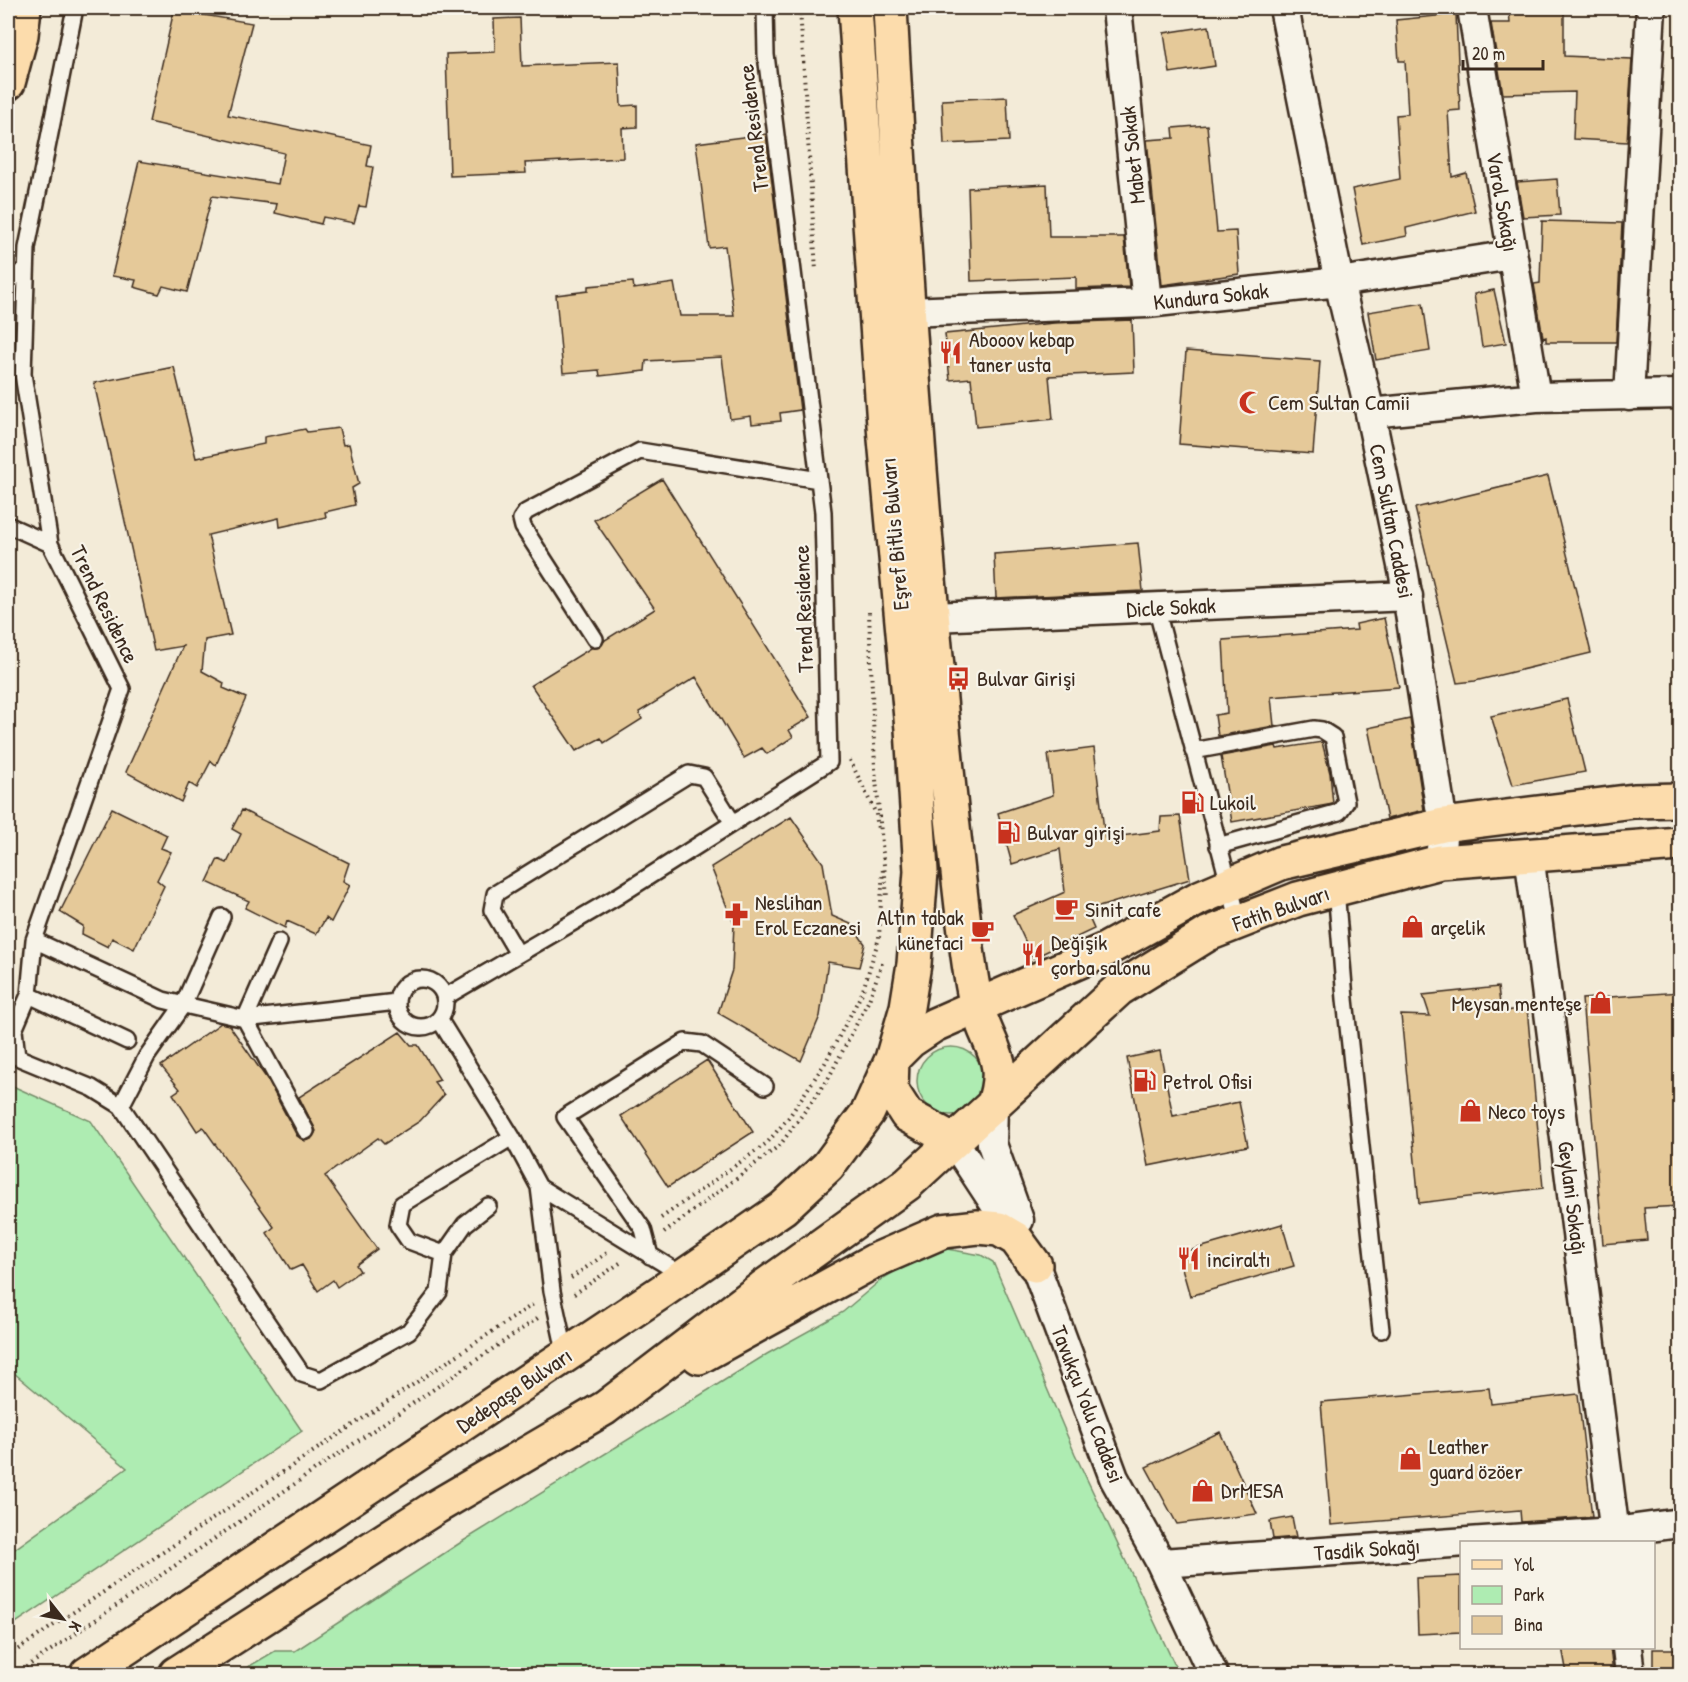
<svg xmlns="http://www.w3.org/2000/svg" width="1688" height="1682" viewBox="0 0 1688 1682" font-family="'Patrick Hand',sans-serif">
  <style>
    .green { fill: #aeecb2; stroke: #748b68; stroke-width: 1.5 }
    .building { fill: #e5c999; stroke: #3b2a1e; stroke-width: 1.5 }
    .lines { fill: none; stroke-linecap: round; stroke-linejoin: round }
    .service-casing { stroke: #3b2a1e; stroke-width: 20 }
    .minor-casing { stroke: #3b2a1e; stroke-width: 33 }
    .primary-casing { stroke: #3b2a1e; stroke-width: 38 }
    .path { stroke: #3b2a1e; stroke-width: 4; stroke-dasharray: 1.5 4.5; stroke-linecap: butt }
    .service { stroke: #f7f3e8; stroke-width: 15 }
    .minor { stroke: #f7f3e8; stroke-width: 28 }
    .primary { stroke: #fcdcac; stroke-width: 33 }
    .labels { text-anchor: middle; stroke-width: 4.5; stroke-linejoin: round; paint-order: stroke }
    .street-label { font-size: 22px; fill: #3b2a1e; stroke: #f7f3e8 }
    .poi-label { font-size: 22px; fill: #3b2a1e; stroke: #f7f3e8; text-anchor: start }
  </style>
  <rect width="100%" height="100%" fill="#f3ebd8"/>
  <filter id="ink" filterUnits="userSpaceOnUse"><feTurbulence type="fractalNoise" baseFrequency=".0167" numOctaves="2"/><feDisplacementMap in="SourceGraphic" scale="12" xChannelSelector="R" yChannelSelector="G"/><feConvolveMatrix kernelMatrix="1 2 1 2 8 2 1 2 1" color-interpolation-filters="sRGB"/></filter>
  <g filter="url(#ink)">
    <path class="green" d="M917 1081a34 34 0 1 1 68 0a34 34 0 1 1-68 0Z
      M8 1084 91 1121 302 1431 8 1628V1554L127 1468 8 1368Z
      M936 1247 981 1255 993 1262 1075 1454 1179 1674H236L275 1651H295L460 1543 767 1354 843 1312 882 1279Z"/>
    <path class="building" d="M1509 8H1564V56L1632 59 1627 142 1573 139 1575 92 1503 94 1491 23H1510Z
      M174 10 252 23 228 115 371 145 367 166 373 167 366 207 359 206 354 223 323 217 321 224 275 213 277 204 212 196 187 292 163 286 159 294 134 287 136 280 112 276 139 161 278 184 284 153 149 122Z
      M1456 14 1460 110 1448 111 1452 177 1466 173 1475 211 1406 228 1407 236 1363 245 1352 189 1400 179 1396 115 1408 114 1405 61H1399L1396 20Z
      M520 18 522 66 619 62 621 106 637 105V127L622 128 623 158 525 163 526 173 450 176 446 54 495 52 494 19Z
      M1209 26 1215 66 1170 73 1164 33Z
      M1007 97 1009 141 944 144 942 100Z
      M1207 125 1217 232 1236 231 1239 274 1162 285 1147 140 1174 138 1173 128Z
      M766 134 800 410 780 413 781 421 752 424 751 416 730 419 722 357 646 361 645 371 600 376 599 370 563 373 556 295 588 291V286L633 282 634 289 674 283 680 316H734L725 246 709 248 696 143Z
      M1557 179 1560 215 1523 217 1517 182Z
      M1047 184 1049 237H1124L1129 287 1076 289V277L971 281 968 188Z
      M1542 221 1622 223 1616 342H1546V337L1543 338 1534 284 1540 283Z
      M1494 290 1506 343 1482 347 1474 294Z
      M1423 303 1430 351 1376 360 1368 312Z
      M1132 320 1134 372 1049 376 1053 419 976 427 971 378 950 380 945 334 1054 323Z
      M1186 351 1320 361 1313 454 1179 444Z
      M174 367 196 458 264 444V437L305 429 307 432 339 428 343 445 349 444 359 484 352 488 355 505 325 512 326 517 280 527 279 518 208 535 231 635 205 640 202 671 224 683 223 688 246 698 216 765 211 761 197 788 189 783 181 802 126 772 183 646 154 651 94 383Z
      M1548 476 1591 653 1475 681 1457 683 1415 508Z
      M662 479 811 717 789 730 793 737 767 754 762 748 744 758 696 677 639 712 642 719 604 743 601 738 576 751 531 685 591 648 600 647 605 640 655 609 594 520Z
      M1138 543 1143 591 996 598 994 554Z
      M1384 618 1399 687 1271 697 1274 726 1218 736 1215 715 1227 713 1223 640 1357 630 1356 624Z
      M1567 699 1585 772 1513 785 1491 716Z
      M1410 719 1424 810 1387 819 1368 728Z
      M1322 742 1330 773 1333 804 1232 822 1221 756 1276 746 1277 749Z
      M1094 748 1105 838 1160 831 1161 817 1180 816 1190 879 1086 911 1094 929 1033 958 1013 915 1065 892 1060 849 1012 864 998 813 1053 795 1048 754Z
      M112 808 167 835 161 848 171 852 157 880 164 886 134 949 112 938 108 947 82 934 83 926 60 912Z
      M242 810 349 863 343 881 350 885 331 922 326 918 316 934 287 921 285 928 245 908 249 901 207 882 218 859 227 863 241 834 232 829Z
      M791 817 823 863 832 916 851 924 865 944 859 967 828 962 820 1016 801 1061 718 1013 732 970 734 924 711 867Z
      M1498 987 1501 1012 1527 1007 1543 1188 1419 1203 1401 1015 1430 1016 1423 995Z
      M1680 992V1206L1644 1208 1647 1240 1603 1244 1582 999Z
      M221 1023 229 1025 267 1079 297 1136 305 1141 311 1139 316 1131 299 1097 400 1032 411 1045H418L440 1080 434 1082 444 1095 420 1121 384 1144 378 1138 325 1176 377 1249 356 1265 360 1271 337 1287 333 1280 318 1291 302 1265 291 1270 267 1233 274 1227 203 1127 197 1131 173 1094 180 1089 161 1066Z
      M1160 1051 1173 1116 1239 1102 1248 1146 1148 1166 1127 1058Z
      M707 1060 753 1132 668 1187 621 1116Z
      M1282 1224 1294 1266 1190 1296 1178 1254Z
      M1489 1388 1491 1404 1578 1394 1592 1517 1521 1522 1520 1510 1331 1525 1321 1402Z
      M1220 1432 1257 1514 1177 1524 1146 1467Z
      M1292 1517 1296 1537 1273 1539 1270 1521Z
      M1461 1576V1632L1418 1634 1416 1578Z
      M1562 1647H1610L1613 1674H1567Z
      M1653 1649H1680V1674H1653Z"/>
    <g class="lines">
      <defs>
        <path id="service" d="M75 8 27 248 23 374 50 544 122 689 34 940 163 1000 245 1019 397 1002
          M8 290 12 278 26 269
          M8 525 50 544
          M1156 607 1239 922
          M595 639 523 527 521 519 526 512 640 451 819 480
          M1193 751 1314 729 1322 730 1333 737 1346 802 1339 812 1218 846
          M1336 889 1345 999 1381 1330
          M34 940 29 995 14 1030 17 1057 92 1088 121 1106 302 1374 321 1380 409 1331 439 1292 444 1254 465 1224 488 1206
          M279 942 245 1019 306 1131
          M518 954 492 910 495 894 689 774 704 777 733 823
          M397 1003a24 24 0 1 1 48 0a24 24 0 1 1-48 0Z
          M29 995 127 1041
          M445 997 618 896 829 762 823 512 766 55 765 8
          M439 1019 512 1137 539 1187 684 1276
          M121 1106 147 1056 183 1005 222 917
          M539 1187 552 1291 566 1356
          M444 1254 409 1241 398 1225 402 1204 512 1137
          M650 1256 643 1229 565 1117 685 1042 702 1044 765 1086"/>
        <path id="minor" d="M1117 8 1147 303
          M1284 8 1339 282 1370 413 1404 575 1443 825 1440 862
          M1472 8 1536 397
          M906 312 1147 303 1339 282 1512 255
          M1629 396 1651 8
          M1370 413 1536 397 1680 394
          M933 617 1408 596
          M1529 854 1616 1542
          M993 1106 992 1144 1019 1220
          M953 1140 1035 1265 1114 1478 1161 1563 1213 1674
          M1161 1563 1614 1532 1680 1523
          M1627 1648 1630 1674"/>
        <path id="primary" d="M855 8 885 439 912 729 921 871 914 964 907 1007 892 1059 891 1090 907 1115 953 1140
          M890 8C906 308 927 608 962 907 966 939 969 975 977 1006 988 1049 1010 1058 993 1106
          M8 83 21 35 24 8
          M699 1357 874 1261 943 1231 978 1227 999 1229 1016 1239 1035 1265
          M87 1674 664 1290 783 1208 828 1166 842 1147 868 1112 892 1059 910 1041 934 1025 1105 950 1199 898 1281 863 1443 825 1634 801 1680 800
          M176 1674 436 1507 605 1408 762 1288 907 1184 1119 989 1208 934 1298 899 1440 862 1680 844"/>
      </defs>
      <use href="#service" class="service-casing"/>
      <use href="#minor" class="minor-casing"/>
      <use href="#primary" class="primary-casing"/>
      <path class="path" d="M800 8 816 271
        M869 612 875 769 887 897
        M850 760 876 814 878 830
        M661 1218 767 1143 789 1117 825 1063 862 993 879 938 883 867
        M664 1233 780 1145 827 1081 869 1000 882 963
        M571 1278 607 1253
        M574 1294 623 1261
        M8 1656 535 1303
        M16 1674 538 1318"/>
      <use href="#service" class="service"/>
      <use href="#minor" class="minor"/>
      <use href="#primary" class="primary"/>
    </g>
  </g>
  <defs>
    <symbol id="restaurant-bare" viewBox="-9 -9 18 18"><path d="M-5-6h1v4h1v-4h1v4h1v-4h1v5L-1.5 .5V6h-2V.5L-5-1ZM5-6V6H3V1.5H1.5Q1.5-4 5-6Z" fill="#c8321e" stroke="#f7f3e8" stroke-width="2.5" paint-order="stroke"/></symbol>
    <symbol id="mosque-bare" viewBox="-9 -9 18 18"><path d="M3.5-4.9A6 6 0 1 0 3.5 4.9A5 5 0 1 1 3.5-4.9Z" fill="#c8321e" stroke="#f7f3e8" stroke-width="2.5" paint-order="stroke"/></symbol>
    <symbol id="bus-bare" viewBox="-9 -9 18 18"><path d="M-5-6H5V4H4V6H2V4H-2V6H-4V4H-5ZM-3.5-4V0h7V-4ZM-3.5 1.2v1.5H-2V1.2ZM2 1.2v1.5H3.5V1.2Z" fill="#c8321e" stroke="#f7f3e8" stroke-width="2.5" paint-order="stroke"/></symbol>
    <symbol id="fuel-bare" viewBox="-9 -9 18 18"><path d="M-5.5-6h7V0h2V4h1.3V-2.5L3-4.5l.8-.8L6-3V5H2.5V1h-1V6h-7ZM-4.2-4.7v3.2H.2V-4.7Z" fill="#c8321e" stroke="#f7f3e8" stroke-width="2.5" paint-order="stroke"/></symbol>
    <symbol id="cafe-bare" viewBox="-9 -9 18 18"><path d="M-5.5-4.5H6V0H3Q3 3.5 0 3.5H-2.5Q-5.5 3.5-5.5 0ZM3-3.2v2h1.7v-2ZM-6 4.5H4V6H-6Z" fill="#c8321e" stroke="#f7f3e8" stroke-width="2.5" paint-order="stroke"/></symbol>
    <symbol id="pharmacy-bare" viewBox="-9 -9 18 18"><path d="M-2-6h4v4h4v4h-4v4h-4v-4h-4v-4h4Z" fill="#c8321e" stroke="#f7f3e8" stroke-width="2.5" paint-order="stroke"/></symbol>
    <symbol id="shop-bare" viewBox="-9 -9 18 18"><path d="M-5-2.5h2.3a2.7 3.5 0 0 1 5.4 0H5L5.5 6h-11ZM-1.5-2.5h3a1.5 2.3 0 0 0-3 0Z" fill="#c8321e" stroke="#f7f3e8" stroke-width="2.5" paint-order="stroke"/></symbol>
  </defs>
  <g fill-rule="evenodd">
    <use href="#restaurant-bare" x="934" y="336" width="33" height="33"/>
    <use href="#mosque-bare" x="1234" y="386" width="33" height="33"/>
    <use href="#bus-bare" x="942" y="662" width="33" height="33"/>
    <use href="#fuel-bare" x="1176" y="786" width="33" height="33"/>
    <use href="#fuel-bare" x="992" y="816" width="33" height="33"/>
    <use href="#cafe-bare" x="1050" y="892" width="33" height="33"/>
    <use href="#pharmacy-bare" x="720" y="898" width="33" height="33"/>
    <use href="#shop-bare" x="1396" y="910" width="33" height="33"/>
    <use href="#cafe-bare" x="966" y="914" width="33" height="33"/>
    <use href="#restaurant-bare" x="1016" y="938" width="33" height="33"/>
    <use href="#shop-bare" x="1584" y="986" width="33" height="33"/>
    <use href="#fuel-bare" x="1128" y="1064" width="33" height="33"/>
    <use href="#shop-bare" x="1454" y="1094" width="33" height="33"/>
    <use href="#restaurant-bare" x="1172" y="1242" width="33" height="33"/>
    <use href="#shop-bare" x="1394" y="1442" width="33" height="33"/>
    <use href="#shop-bare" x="1186" y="1474" width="33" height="33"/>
  </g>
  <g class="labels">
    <g class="street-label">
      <text transform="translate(753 128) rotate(-97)" y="8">Trend Residence</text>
      <text transform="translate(1132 155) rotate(-96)" y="8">Mabet Sokak</text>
      <text transform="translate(1503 202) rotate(80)" y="8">Varol Sokağı</text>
      <text transform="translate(1211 296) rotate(-6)" y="8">Kundura Sokak</text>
      <text transform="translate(1392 521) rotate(79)" y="8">Cem Sultan Caddesi</text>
      <text transform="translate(894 534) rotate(-95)" y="8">Eşref Bitlis Bulvarı</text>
      <text transform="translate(105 604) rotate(64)" y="8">Trend Residence</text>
      <text transform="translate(1171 607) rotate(-3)" y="8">Dicle Sokak</text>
      <text transform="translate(803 609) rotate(-92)" y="8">Trend Residence</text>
      <text transform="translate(1281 908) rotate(-19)" y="8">Fatih Bulvarı</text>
      <text transform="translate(1573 1198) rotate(83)" y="8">Geylani Sokağı</text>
      <text transform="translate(514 1390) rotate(-34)" y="8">Dedepaşa Bulvarı</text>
      <text transform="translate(1088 1404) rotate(69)" y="8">Tavukçu Yolu Caddesi</text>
      <text transform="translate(1367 1549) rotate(-4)" y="8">Tasdik Sokağı</text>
    </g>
    <g class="poi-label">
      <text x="969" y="347">Abooov kebap<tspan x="969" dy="25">taner usta</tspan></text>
      <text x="1268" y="410">Cem Sultan Camii</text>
      <text x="977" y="686">Bulvar Girişi</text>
      <text x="1210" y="810">Lukoil</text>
      <text x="1027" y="840">Bulvar girişi</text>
      <text x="755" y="910">Neslihan<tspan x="755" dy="25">Erol Eczanesi</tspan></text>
      <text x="1085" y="917">Sinit cafe</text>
      <text x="964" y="925" text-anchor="end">Altın tabak<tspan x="964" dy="25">künefaci</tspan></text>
      <text x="1431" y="935">arçelik</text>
      <text x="1051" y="950">Değişik<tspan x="1051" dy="25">çorba salonu</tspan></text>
      <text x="1582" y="1011" text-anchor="end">Meysan menteşe</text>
      <text x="1163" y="1089">Petrol Ofisi</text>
      <text x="1488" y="1119">Neco toys</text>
      <text x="1207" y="1267">inciraltı</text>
      <text x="1429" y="1454">Leather<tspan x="1429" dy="25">guard özöer</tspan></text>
      <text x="1221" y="1498">DrMESA</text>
    </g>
  </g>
  <rect width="1688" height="1682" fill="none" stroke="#f7f3e8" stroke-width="30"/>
  <rect x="15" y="15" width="1658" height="1652" fill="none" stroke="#3b2a1e" stroke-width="2" filter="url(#ink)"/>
  <rect x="1460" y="1541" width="195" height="108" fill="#f7f3e8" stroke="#aca397" stroke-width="1.5"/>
  <rect x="1472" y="1560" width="30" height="9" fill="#fcdcac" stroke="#aca397" stroke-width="1.5"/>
  <text x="1514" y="1571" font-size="18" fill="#3b2a1e">Yol</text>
  <rect x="1472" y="1586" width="30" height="18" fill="#aeecb2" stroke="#aca397" stroke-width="1.5"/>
  <text x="1514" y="1601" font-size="18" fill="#3b2a1e">Park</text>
  <rect x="1472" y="1616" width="30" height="18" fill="#e5c999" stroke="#aca397" stroke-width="1.5"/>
  <text x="1514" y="1631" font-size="18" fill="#3b2a1e">Bina</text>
  <g transform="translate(63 1619) rotate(121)" stroke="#f7f3e8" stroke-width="4.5" paint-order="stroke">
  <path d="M0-4.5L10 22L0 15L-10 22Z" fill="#3b2a1e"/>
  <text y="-9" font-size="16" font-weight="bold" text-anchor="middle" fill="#3b2a1e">K</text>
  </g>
  <path d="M1463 60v9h80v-9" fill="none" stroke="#3b2a1e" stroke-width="3"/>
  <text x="1472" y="60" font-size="18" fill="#3b2a1e" stroke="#f7f3e8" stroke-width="4.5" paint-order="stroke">20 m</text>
</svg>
